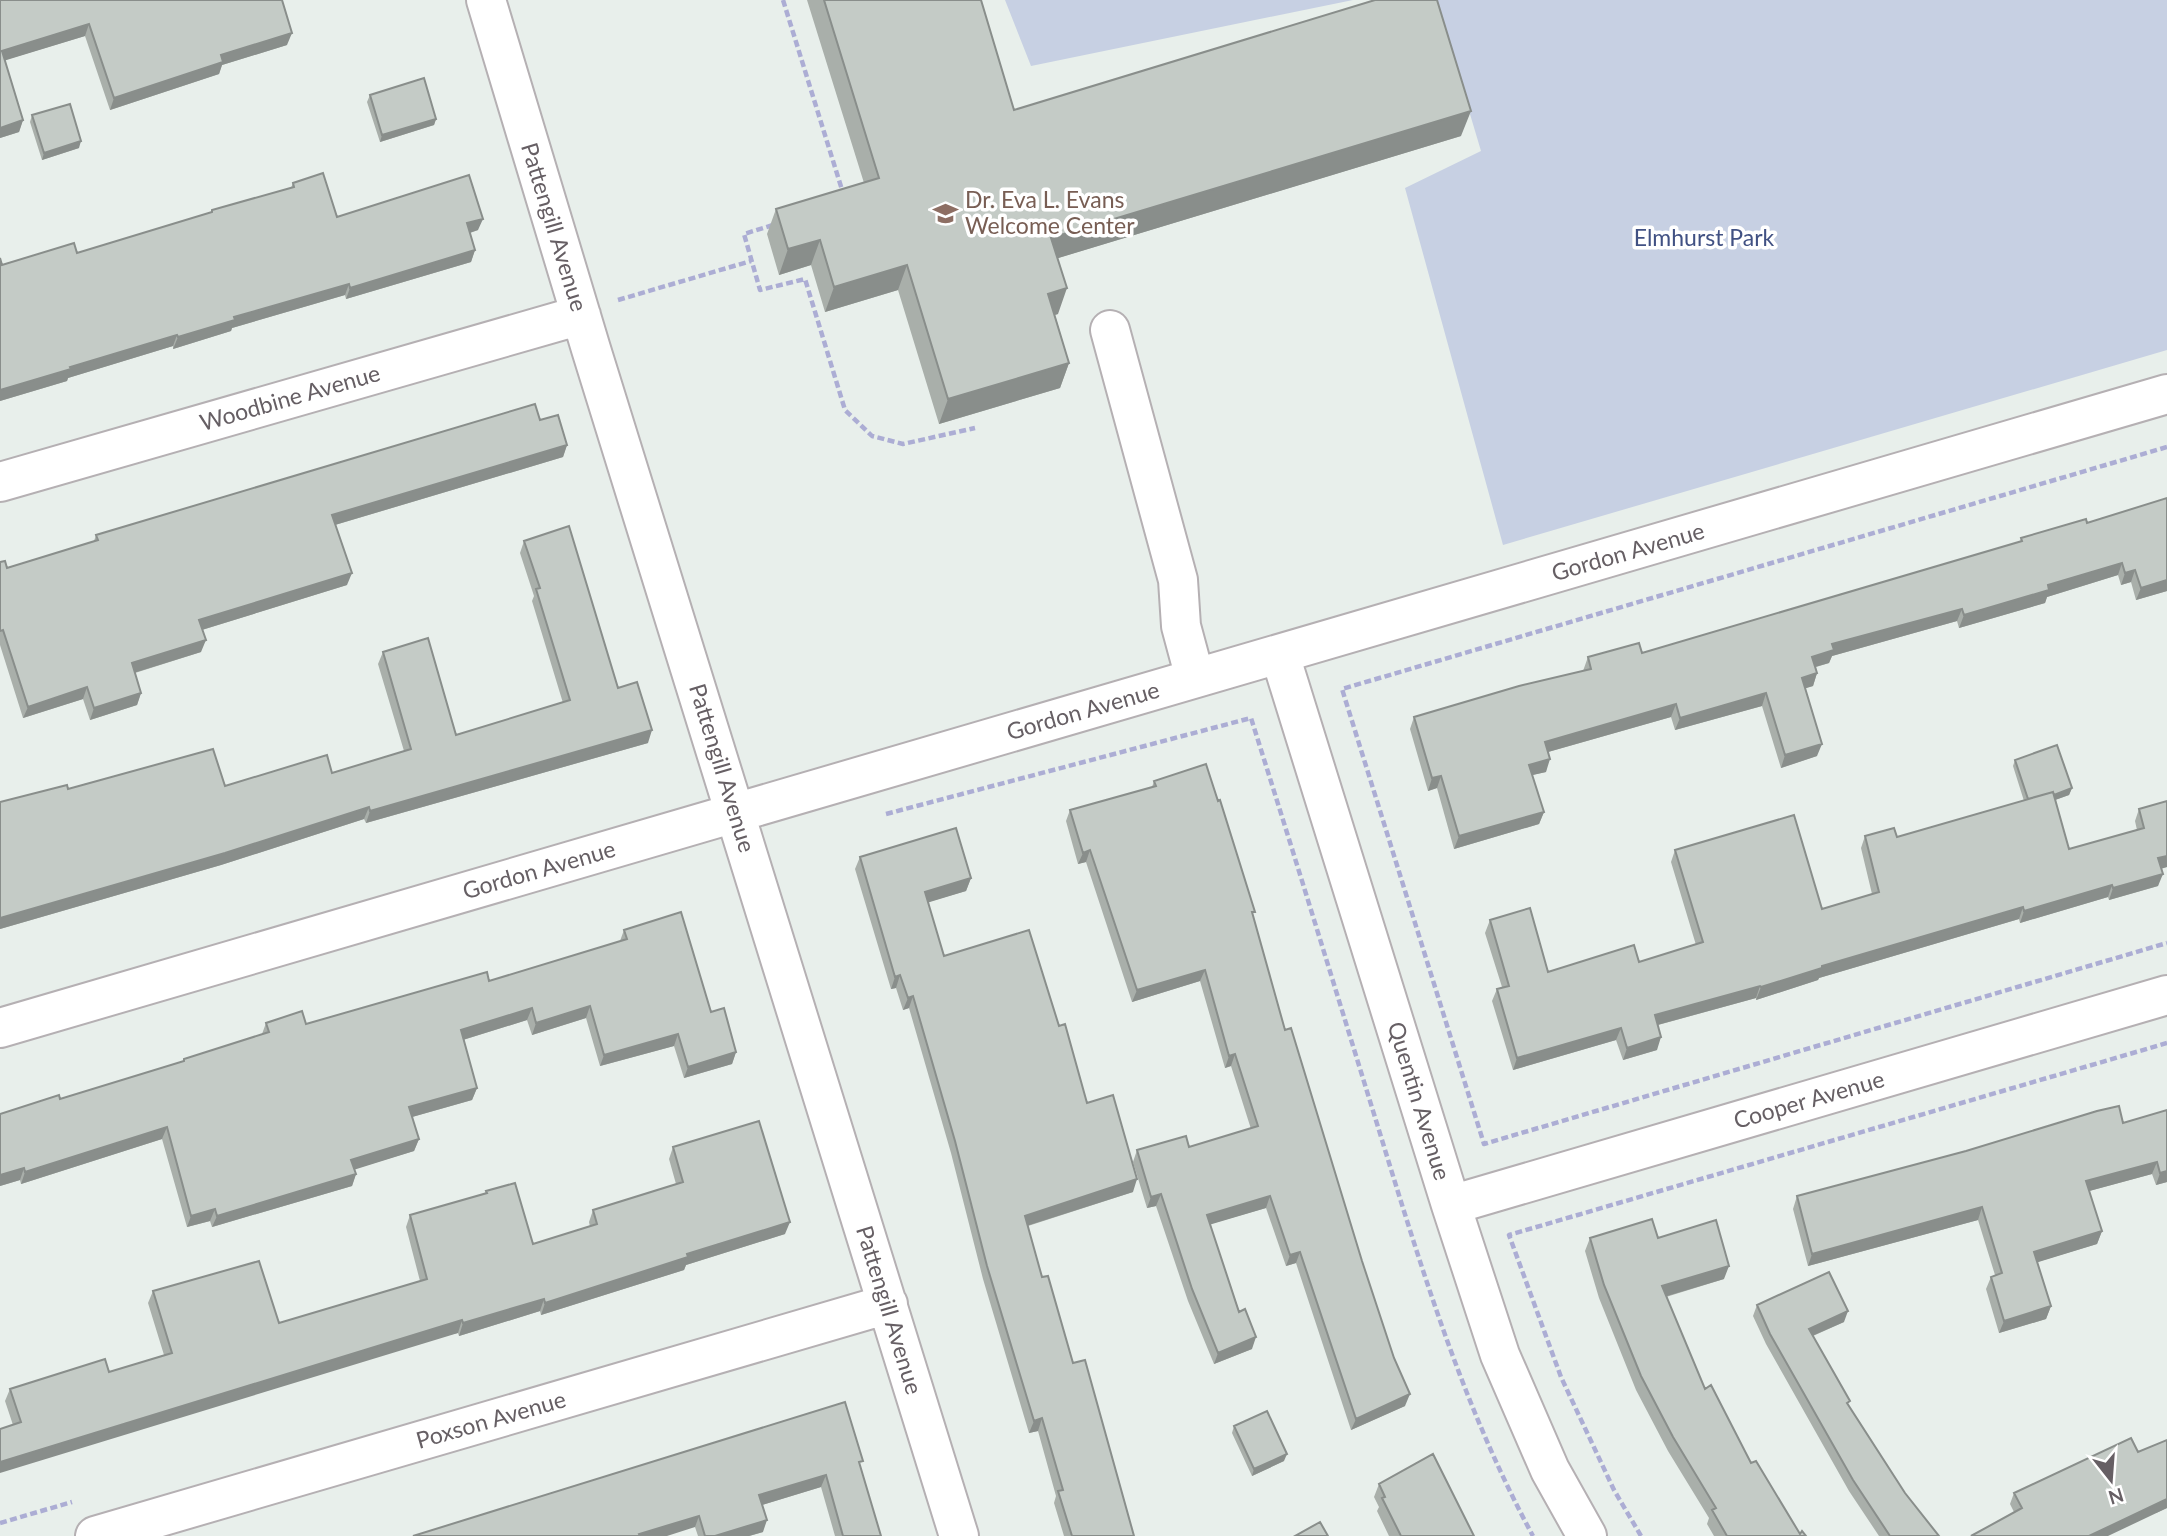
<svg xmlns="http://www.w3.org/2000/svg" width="2167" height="1536" viewBox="0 0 2167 1536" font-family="Lato,sans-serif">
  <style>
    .green { fill: #c7d0e3 }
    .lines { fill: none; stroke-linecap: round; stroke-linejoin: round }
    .minor-casing { stroke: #b5b0b3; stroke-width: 42 }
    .path { stroke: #acadd4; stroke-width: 4.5; stroke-dasharray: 7 3.5; stroke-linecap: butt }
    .minor { stroke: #fff; stroke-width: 38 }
    .wall { fill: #a9afaa }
    .shaded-wall { fill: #898e8b }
    .building { fill: #c4cbc6; stroke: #898e8b; stroke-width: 2 }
    .labels { text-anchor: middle; stroke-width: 7; stroke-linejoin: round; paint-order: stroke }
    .education-label { font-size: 23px; fill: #785e54; stroke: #fff; text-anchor: start }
    .street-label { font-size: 23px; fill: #665f64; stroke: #fff }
    .park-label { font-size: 23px; fill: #415183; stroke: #fff }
  </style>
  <rect width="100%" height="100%" fill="#e8efeb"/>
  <path class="green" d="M1005 0H1353L1031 66Z
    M1436 0H2167V350L1503 545 1405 188 1481 151Z"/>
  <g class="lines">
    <defs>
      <path id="minor" d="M486 0 591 349 959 1536
        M1110 330 1178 580 1181 626 1195 678
        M0 482 581 315
        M1280 655 1451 1205 1500 1355 1550 1470 1587 1536
        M0 1028 2167 394
        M1451 1205 2167 995
        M95 1536 888 1304"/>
    </defs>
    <use href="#minor" class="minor-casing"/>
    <path class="path" d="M783 0 843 193
      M773 225 744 234 760 290 805 279 845 410 872 436 903 444 975 428
      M618 300 751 261
      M2167 447 1342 689 1484 1144 2167 943
      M886 814 1251 718C1294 854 1336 991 1378 1127 1421 1267 1463 1407 1533 1536
      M0 1523 72 1502
      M1641 1536 1614 1490 1561 1377 1509 1235 2167 1043"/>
    <use href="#minor" class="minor"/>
  </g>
  <path class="wall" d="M0 0 287 45 222 65 219 74 110 110 85 36 5 60 23 120 19 132 0 138Z
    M807 0H981L1014 110 1461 136 1058 258V314L1055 315 1069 363 1060 388 939 424 898 290 825 312 811 265 779 275 767 234 776 209 864 183Z
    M370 95 436 119 434 125 380 142 367 102Z
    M32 115 79 148 42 160 30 122Z
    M293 183 337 217 478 230 470 233 475 250 471 262 346 299 345 295 232 328 231 331 173 349V346L68 378 67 381 0 401 2 265 77 253 211 212 212 210 291 188Z
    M540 420 567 445 563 457 335 525 347 585 202 630 201 652 135 673 141 693 137 705 90 720 83 699 23 718 0 645V562L7 568 94 541 96 535Z
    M2087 523 2167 591 2136 600 2131 582 2121 585 2118 575 2047 597 2045 603 1959 628 1957 621 1832 656 1829 663 1816 667 1817 673 1813 686 1805 688 1817 756 1781 768 1762 706 1675 730 1671 717 1548 752 1546 772 1532 775 1544 812 1539 824 1454 849 1437 788 1428 791 1410 729 1414 717 1583 671 1588 657 1642 653 2020 542 2021 538Z
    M524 541 618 688 648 743 366 823 364 819 221 865 0 929V802L68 789 225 786 332 773 404 751 378 664 383 652 456 735 563 703 532 601 534 596 520 553Z
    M2015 760 2072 788 2069 795 2055 800 2069 849 2137 830 2135 821 2139 809 2167 801V867L2161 868 2158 886 2109 900 2108 897 2020 923 2019 919 1819 978 1818 980 1756 1000V998L1658 1025 1657 1050 1623 1060 1616 1040 1513 1070 1492 1001 1497 989 1502 987 1485 933 1490 920 1548 972 1639 962 1696 945 1671 862 1675 850 1822 909 1872 894 1861 848 1865 836 1897 837 2024 801 2013 766Z
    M1154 781 1253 916 1285 1030 1405 1406 1351 1430 1296 1263 1286 1266 1266 1208 1210 1224 1252 1349 1214 1364 1188 1301 1156 1206 1147 1208 1133 1162 1137 1150 1189 1147 1251 1129 1231 1066 1225 1068 1200 981 1132 1002 1086 862 1078 864 1066 821 1070 810 1152 787Z
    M860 857 971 878 966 891 928 902 944 956 1059 1026 1087 1103 1133 1192 1028 1226 1042 1277 1134 1536H1064L1054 1503 1056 1496 1038 1431 1029 1433 983 1279 951 1153 909 1008 903 1010 896 988 891 989 855 869Z
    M624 930 711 1012 736 1052 732 1064 684 1078 674 1046 600 1066 586 1018 532 1035 527 1020 463 1040 477 1088 472 1100 412 1117 419 1139 414 1151 354 1169 356 1174 352 1186 212 1227 210 1221 187 1227 162 1139 21 1184 20 1180 0 1186V1114L60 1099 183 1062 184 1059 262 1034 266 1023 306 1024 489 981 620 941Z
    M2167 1110V1182L2156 1185 2152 1174 2089 1191 2102 1231 2097 1244 2037 1262 2051 1306 2046 1319 1999 1333 1986 1289 1991 1277 1995 1275 1978 1220 1808 1266 1793 1209 1797 1196 2123 1123Z
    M673 1147 785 1234 686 1265 684 1270 541 1315 540 1311 459 1336 458 1333 13 1425 5 1401 10 1389 109 1372 164 1355 148 1303 153 1291 279 1323 420 1281 406 1227 410 1215 485 1194 486 1191 533 1244 590 1227 589 1222 593 1210 676 1184 669 1159Z
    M1590 1238H1658L1724 1279 1666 1297 1705 1389 1751 1463 1800 1534 1806 1536H1714L1707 1524 1709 1518 1668 1451 1636 1390 1599 1298 1585 1251Z
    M1757 1305 1844 1322 1813 1336 1849 1406 1905 1493 1939 1536H1879L1849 1491 1766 1344 1753 1316Z
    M1234 1426 1284 1461 1252 1476 1232 1433Z
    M2167 1440V1508L2156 1513 2014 1512 2010 1504 2014 1493 2138 1452Z
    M860 1468 881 1536H835L821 1487 762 1505 763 1532 749 1536H698L695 1527 413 1536Z
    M1379 1484 1474 1536H1389L1377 1511 1379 1507 1374 1497Z"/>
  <path class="shaded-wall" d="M89 24 85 36 0 62 2 51Z
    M292 33 287 45 222 65 219 74 110 110 114 98 221 55Z
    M1471 111 1461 136 1042 263 1051 238Z
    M436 119 434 125 380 142 382 135Z
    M23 120 19 132 0 138V128Z
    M81 141 79 148 42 160 44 153Z
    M483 219 478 230 463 235 467 223Z
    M820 240 811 265 779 275 788 249Z
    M475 250 471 262 346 299 350 288Z
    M907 265 898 290 825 312 834 287Z
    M349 284 345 295 232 328 231 331 173 349 178 337 234 317Z
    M1067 288 1058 314 1039 319 1048 294Z
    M177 335 173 346 68 378 67 381 0 401V390L70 367Z
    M1069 363 1060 388 939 424 948 399Z
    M567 445 563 457 328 527 332 515Z
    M2122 563 2118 575 2047 597 2045 603 1959 628 1964 615 2048 585Z
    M2135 570 2131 582 2121 585 2125 573Z
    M352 573 347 585 195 632 199 620Z
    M2167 580V591L2136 600 2141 588Z
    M1962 609 1957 621 1832 656 1829 663 1808 669 1812 657 1832 644Z
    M206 640 201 652 127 675 132 663Z
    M1817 673 1813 686 1797 691 1802 678Z
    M87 687 83 699 23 718 28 707Z
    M141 693 137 705 90 720 94 708Z
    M1766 693 1762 706 1675 730 1680 718Z
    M1676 704 1671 717 1541 754 1545 742Z
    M652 730 648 743 366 823 370 811Z
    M1822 744 1817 756 1781 768 1785 755Z
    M1550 759 1546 772 1524 777 1529 765Z
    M1441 776 1437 788 1428 791 1432 778Z
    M2072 788 2069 795 2027 810 2029 803Z
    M369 807 364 819 221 865 0 929V918Z
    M1544 812 1539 824 1454 849 1459 836Z
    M1090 850 1086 862 1078 864 1083 853Z
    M2167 856V867L2154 871 2158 858Z
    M2163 874 2158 886 2109 900 2113 888Z
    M971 878 966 891 920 905 925 892Z
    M2112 885 2108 897 2020 923 2024 911Z
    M2023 907 2019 919 1819 978 1818 980 1756 1000 1761 987 1822 966Z
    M1205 970 1200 981 1132 1002 1137 990Z
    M900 975 896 988 891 989 895 977Z
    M1760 986 1756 998 1650 1027 1655 1015Z
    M913 996 909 1008 903 1010 908 998Z
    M590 1006 586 1018 532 1035 536 1023Z
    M532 1008 527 1020 456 1042 461 1030Z
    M1621 1028 1616 1040 1513 1070 1517 1058Z
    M678 1034 674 1046 600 1066 604 1055Z
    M1661 1037 1657 1050 1623 1060 1627 1048Z
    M736 1052 732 1064 684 1078 688 1067Z
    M1235 1054 1231 1066 1225 1068 1229 1056Z
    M477 1088 472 1100 405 1119 409 1107Z
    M167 1127 162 1139 21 1184 25 1172Z
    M419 1139 414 1151 347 1172 351 1160Z
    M2157 1162 2152 1174 2082 1193 2086 1181Z
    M24 1168 20 1180 0 1186V1175Z
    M2167 1171V1182L2156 1185 2160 1173Z
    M356 1174 352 1186 212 1227 217 1216Z
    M1137 1179 1133 1192 1020 1228 1025 1216Z
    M1161 1194 1156 1206 1147 1208 1151 1197Z
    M1270 1196 1266 1208 1202 1227 1207 1215Z
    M1982 1207 1978 1220 1808 1266 1812 1254Z
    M215 1209 210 1221 187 1227 191 1216Z
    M790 1222 785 1234 686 1265 684 1270 541 1315 545 1303 687 1254Z
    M2102 1231 2097 1244 2029 1265 2034 1252Z
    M1300 1252 1296 1263 1286 1266 1290 1255Z
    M1729 1266 1724 1279 1657 1299 1662 1286Z
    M544 1299 540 1311 459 1336 463 1323Z
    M2051 1306 2046 1319 1999 1333 2004 1321Z
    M1848 1311 1844 1322 1805 1339 1809 1329Z
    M462 1320 458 1333 0 1473V1462Z
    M1256 1337 1252 1349 1214 1364 1218 1353Z
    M1410 1394 1405 1406 1351 1430 1356 1419Z
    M1042 1418 1038 1431 1029 1433 1034 1421Z
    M1287 1454 1284 1461 1252 1476 1254 1469Z
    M826 1475 821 1487 755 1507 759 1495Z
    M2167 1499V1508L2108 1536H2089Z
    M699 1516 695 1527 667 1536H639V1534Z
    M767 1520 763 1532 749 1536H715Z"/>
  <path class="building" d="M0 0H282L292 33 221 55 223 62 114 98 89 24 2 51 23 120 0 128Z
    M824 0H981L1014 110 1375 0H1437L1471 111 1051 238 1067 288 1048 294 1069 363 948 399 907 265 834 287 820 240 788 249 776 209 879 178Z
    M424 78 436 119 382 135 370 95Z
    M70 104 81 141 44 153 32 115Z
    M323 173 337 217 469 175 483 219 467 223 475 250 350 288 349 284 234 317 235 320 178 337 177 335 70 367 71 369 0 390V258L2 265 74 243 77 253 212 212V210L294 187 293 183Z
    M535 404 540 420 558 415 567 445 332 515 352 573 199 620 206 640 132 663 141 693 94 708 87 687 28 707 3 630 0 631V562L5 561 7 568 98 540 96 535Z
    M2167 498V580L2141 588 2135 570 2125 573 2122 563 2048 585 2049 590 1964 615 1962 609 1832 644 1834 650 1812 657 1817 673 1802 678 1822 744 1785 755 1766 693 1680 718 1676 704 1545 742 1550 759 1529 765 1544 812 1459 836 1441 776 1432 778 1414 717 1519 686 1591 669 1588 657 1639 643 1642 653 2022 541 2021 538 2086 519 2087 523Z
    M569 526 618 688 637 682 652 730 370 811 369 807 225 853 0 918V802L67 785 68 789 213 749 225 786 327 755 332 773 411 749 383 652 428 638 456 735 570 700 536 589 540 588 524 541Z
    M2057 745 2072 788 2054 795 2053 792 2028 799 2015 760Z
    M1206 764 1218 801 1220 800 1255 912H1252L1285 1030 1291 1028 1362 1261 1394 1358 1410 1394 1356 1419 1300 1252 1290 1255 1270 1196 1207 1215 1239 1312 1245 1309 1256 1337 1218 1353 1192 1289 1161 1194 1151 1197 1137 1150 1186 1136 1189 1147 1258 1126 1235 1054 1229 1056 1205 970 1137 990 1090 850 1083 853 1070 810 1156 786 1154 781Z
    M2053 792 2069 849 2144 828 2139 809 2167 801V856L2158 858 2163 874 2113 888 2112 885 2024 911 2023 907 1822 966V968L1761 987 1760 986 1655 1015 1661 1037 1627 1048 1621 1028 1517 1058 1497 989 1509 986 1490 920 1530 908 1548 972 1634 945 1639 962 1703 942 1675 850 1794 815 1822 909 1879 892 1865 836 1894 828 1897 837Z
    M956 828 971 878 925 892 944 956 1029 930 1059 1026 1065 1024 1087 1103 1113 1095 1137 1179 1025 1216 1042 1277 1048 1276 1073 1363 1085 1360 1134 1536H1072L1058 1491 1063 1490 1042 1418 1034 1421 987 1266 955 1141 913 996 908 998 900 975 895 977 860 857Z
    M681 912 711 1012 724 1008 736 1052 688 1067 678 1034 604 1055 590 1006 536 1023 532 1008 461 1030 477 1088 409 1107 419 1139 351 1160 356 1174 217 1216 215 1209 191 1216 167 1127 25 1172 24 1168 0 1175V1114L59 1095 60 1099 184 1061V1059L269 1032 266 1023 302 1011 306 1024 487 972 489 981 627 939 624 930Z
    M2119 1106 2123 1123 2167 1110V1171L2160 1173 2157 1162 2086 1181 2102 1231 2034 1252 2051 1306 2004 1321 1991 1277 2002 1273 1982 1207 1812 1254 1797 1196 1966 1151 2097 1111Z
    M759 1121 790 1222 687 1254 688 1257 545 1303 544 1299 463 1323 462 1320 0 1462V1429L21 1422 10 1389 105 1359 109 1372 172 1353 153 1291 259 1261 279 1323 427 1279 410 1215 487 1193 486 1191 515 1183 533 1244 597 1224 593 1210 683 1182 673 1147Z
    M1652 1219 1658 1238 1716 1220 1729 1266 1662 1286 1705 1389 1711 1385 1751 1463 1756 1461 1800 1534 1802 1531 1806 1536H1727L1712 1510 1716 1508 1673 1437 1641 1376 1604 1285 1590 1238Z
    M1829 1272 1848 1311 1809 1329 1850 1401 1847 1403 1905 1493 1939 1536H1890L1853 1480 1770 1334 1757 1305Z
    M845 1402 863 1461 859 1462 881 1536H843L826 1475 759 1495 767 1520 715 1536H705L699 1516 639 1534 640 1536H413Z
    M1267 1411 1287 1454 1254 1469 1234 1426Z
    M2131 1438 2138 1452 2167 1440V1499L2089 1536H1971L2022 1508 2014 1493Z
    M1433 1454 1474 1536H1401L1382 1498 1385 1497 1379 1484Z
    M1320 1522 1328 1536H1295Z"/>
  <defs>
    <symbol id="school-bare" viewBox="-9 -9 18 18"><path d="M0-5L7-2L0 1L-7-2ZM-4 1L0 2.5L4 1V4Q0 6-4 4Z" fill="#8d6e63" stroke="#fff" stroke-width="2.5" paint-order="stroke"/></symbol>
  </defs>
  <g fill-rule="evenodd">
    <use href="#school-bare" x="928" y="196" width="35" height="35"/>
  </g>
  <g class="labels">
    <g class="education-label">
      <text x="965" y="208">Dr. Eva L. Evans<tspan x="965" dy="26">Welcome Center</tspan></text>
    </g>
    <g class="street-label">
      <text transform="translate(554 227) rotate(73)" y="8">Pattengill Avenue</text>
      <text transform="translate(290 398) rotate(-16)" y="8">Woodbine Avenue</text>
      <text transform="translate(1628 552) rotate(-16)" y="8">Gordon Avenue</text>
      <text transform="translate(1083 711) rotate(-16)" y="8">Gordon Avenue</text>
      <text transform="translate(722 768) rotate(73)" y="8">Pattengill Avenue</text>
      <text transform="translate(539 870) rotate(-16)" y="8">Gordon Avenue</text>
      <text transform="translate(1809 1100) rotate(-16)" y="8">Cooper Avenue</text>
      <text transform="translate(1419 1101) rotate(73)" y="8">Quentin Avenue</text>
      <text transform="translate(889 1310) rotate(73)" y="8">Pattengill Avenue</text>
      <text transform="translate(491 1420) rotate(-16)" y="8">Poxson Avenue</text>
    </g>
    <g class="park-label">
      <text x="1704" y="246">Elmhurst Park</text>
    </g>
  </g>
  <g transform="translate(2111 1480) rotate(163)" stroke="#ffffff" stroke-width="5" paint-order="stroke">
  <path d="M0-5L12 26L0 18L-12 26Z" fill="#665f64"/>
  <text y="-10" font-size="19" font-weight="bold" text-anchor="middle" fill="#665f64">N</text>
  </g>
</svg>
